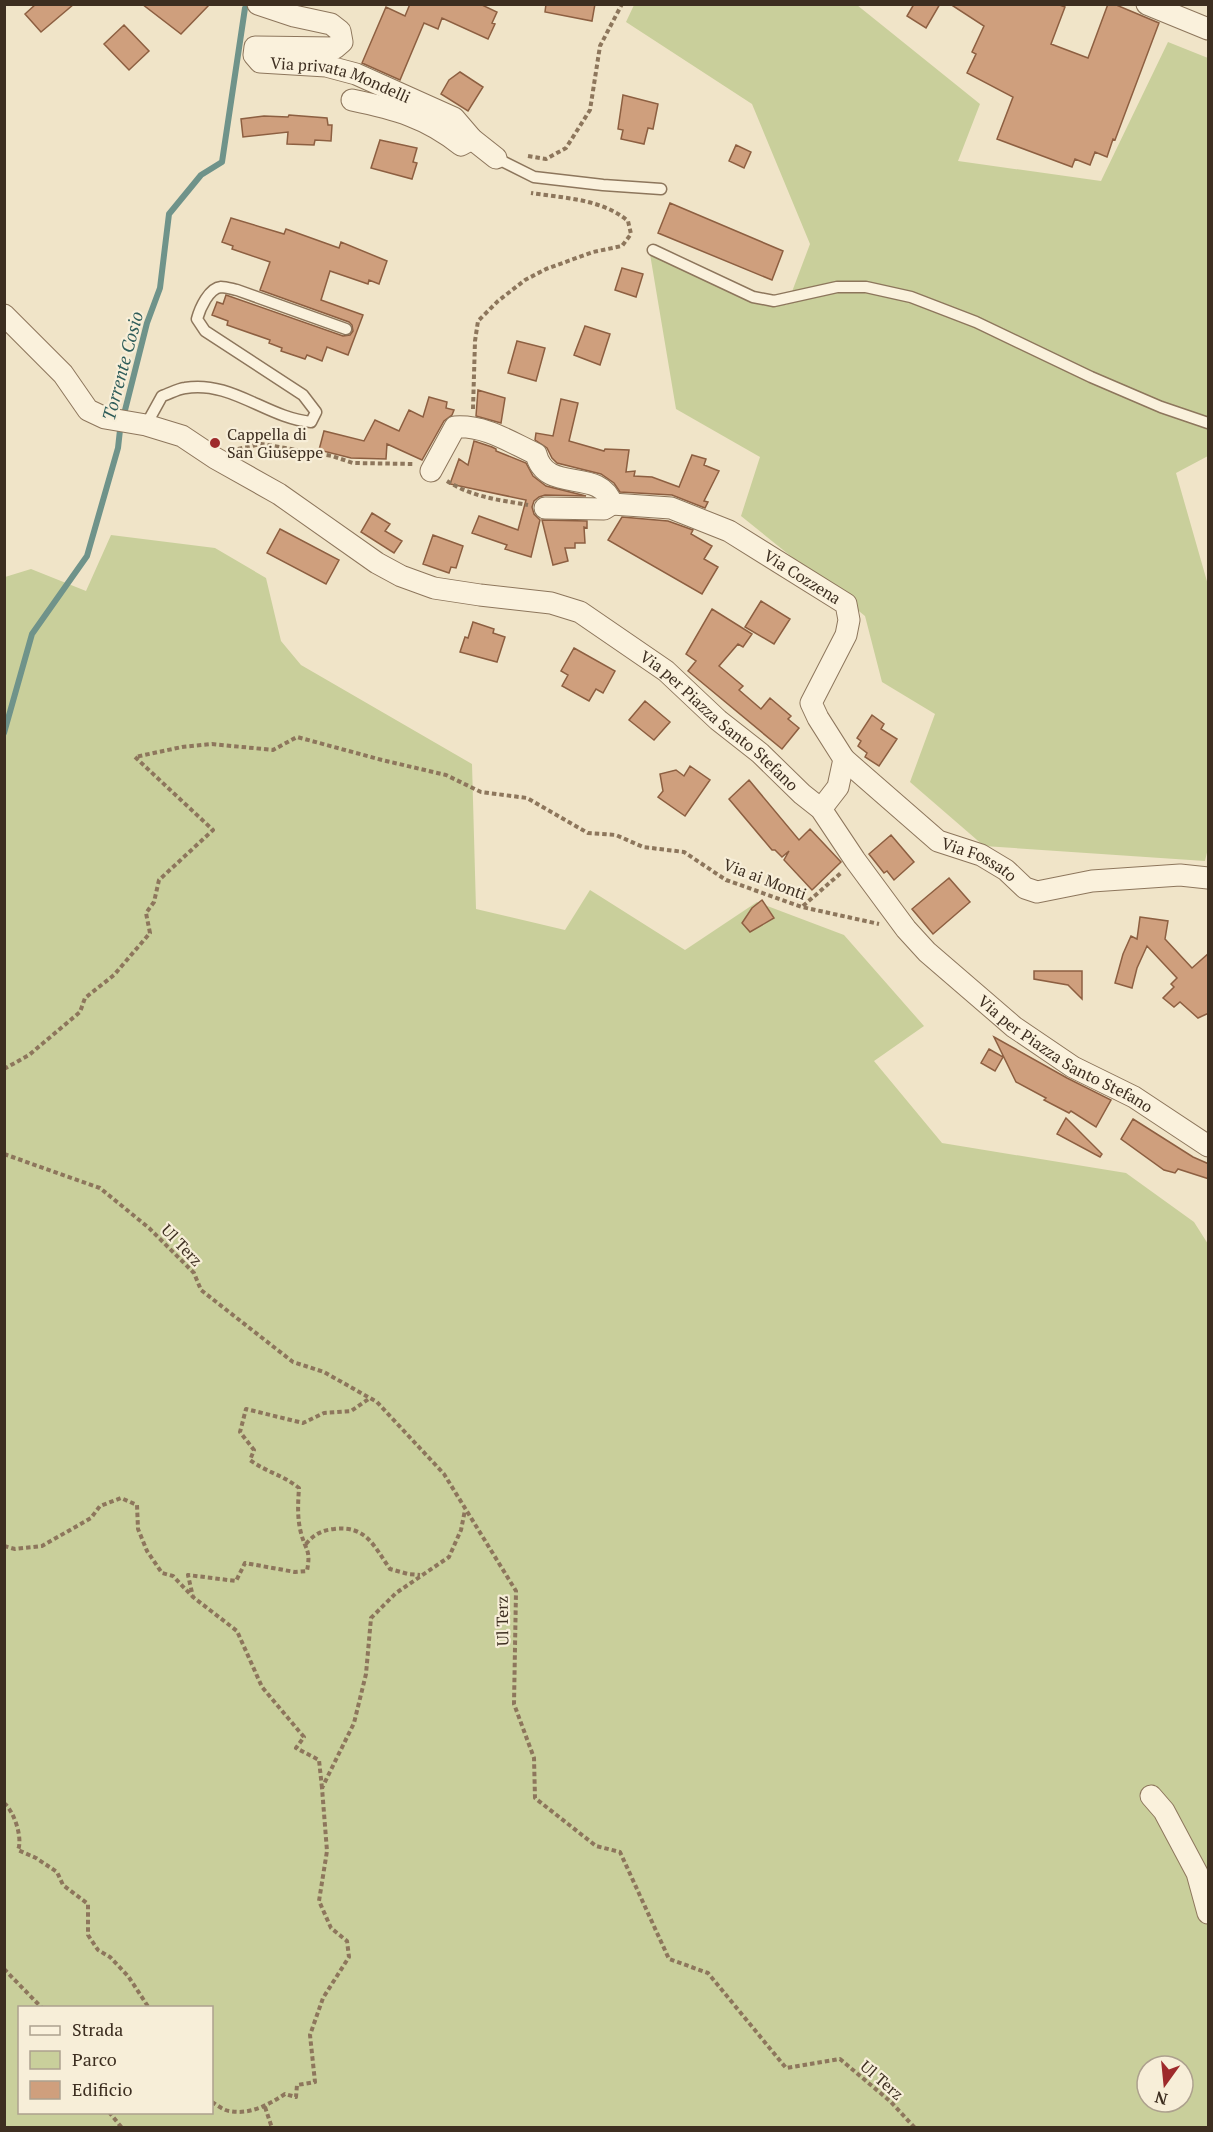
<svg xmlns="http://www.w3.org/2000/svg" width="1213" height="2132" viewBox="0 0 1213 2132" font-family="'PT Serif',serif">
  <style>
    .green { fill: #c9cf9b; fill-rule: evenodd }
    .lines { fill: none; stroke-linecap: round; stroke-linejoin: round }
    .stream { stroke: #6f938a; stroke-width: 6 }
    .building { fill: #cf9f7d; stroke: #8d5f41; stroke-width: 1.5 }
    .lane-casing { stroke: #8d765c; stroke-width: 13 }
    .street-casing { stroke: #8d765c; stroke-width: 23 }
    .path { stroke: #8d765c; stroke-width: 4; stroke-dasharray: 4.5 3; stroke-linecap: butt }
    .lane { stroke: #faf1dc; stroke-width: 10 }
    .street { stroke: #faf1dc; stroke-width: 21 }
    .poi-dot { fill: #9e2a2b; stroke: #f7eed8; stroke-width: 2 }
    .labels { text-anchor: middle; stroke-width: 4.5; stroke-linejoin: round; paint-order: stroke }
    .street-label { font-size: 16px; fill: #3d2e20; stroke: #f7eed8 }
    .poi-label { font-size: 16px; fill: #3d2e20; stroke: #f7eed8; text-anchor: start }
    .water-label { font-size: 18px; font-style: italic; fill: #2f5d5a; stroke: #f7eed8 }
  </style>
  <rect width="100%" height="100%" fill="#f0e4c8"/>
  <path class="green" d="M634 5H857L980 104 958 161 1101 181 1168 42 1208 58V456L1176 473 1208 585V848L1205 861 984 846 910 782 935 714 882 682 865 616 741 516 760 457 676 409 650 254 787 305 810 244 752 104 626 22Z
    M111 535 215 548 266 578 281 641 301 665 472 764 476 909 565 930 590 890 685 950 757 902 844 935 924 1026 874 1061 942 1143 1126 1173 1194 1222 1208 1244V2127L5 2128V577L31 569 86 591ZM20 2008H212V2112H20ZM1147 2066H1183V2102H1147Z"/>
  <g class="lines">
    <path class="stream" d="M4 733 32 634 87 556 118 448 120 430 147 323 160 288 169 214 201 175 222 162 245 8"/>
  </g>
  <path class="building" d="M36 4H74L41 32 25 14Z
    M142 4H210L181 34Z
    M410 4H480L497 12 492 23 495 24 488 39 442 18 438 29 424 23 400 80 362 63 386 7 405 16Z
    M546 4H595L592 21 545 12Z
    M914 4H940L926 28 907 16Z
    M950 4H1057L1065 7 1051 44 1088 58 1108 4H1114L1159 23 1115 140 1113 139 1107 157 1095 152 1090 165 1075 159 1072 167 997 139 1013 97 967 73 976 54 972 52 984 26Z
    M124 25 149 51 129 70 104 44Z
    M460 72 483 87 468 111 441 94 449 80Z
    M623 95 658 104 653 129 648 128 644 144 621 139 623 130 618 129Z
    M289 115 327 118 328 125H332L331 141 315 140 314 145 287 144 288 132 243 137 241 119 264 116 288 117Z
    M380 140 417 148 413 162 417 163 412 179 371 168Z
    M736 145 751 152 744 168 729 161Z
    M670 203 783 251 772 280 658 233Z
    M231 218 284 234 286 229 339 248 341 242 387 261 379 284 369 280 368 284 330 271 321 300 363 315 348 355 327 347 322 361 307 355 305 359 281 351 282 348 269 343 270 340 227 325 228 321 212 315 217 302 223 304 226 295 343 336 350 335 353 331 352 325 349 322 260 290 270 262 232 249 233 246 222 242Z
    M622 268 643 274 636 297 615 290Z
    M585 326 610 334 600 365 574 355Z
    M517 341 545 348 536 381 508 373Z
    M478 390 505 398 501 423 476 416Z
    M429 397 447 402 446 408 454 410 452 415 444 421 422 460 387 444 386 459 351 458 319 450 324 431 364 441 375 420 399 431 409 410 423 417Z
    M561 399 578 403 569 441 604 451 605 449 629 450 626 472 635 471 634 476 652 477 679 487 692 455 706 459 704 465 719 471 704 501 708 502 705 508 672 495 620 492 614 483 601 474 557 463 552 458 547 448 535 440 536 433 553 436Z
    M474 441 492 447 496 449V451L526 463 533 476 546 486 586 496 545 495 539 497 534 501 532 507 534 514 540 520 531 557 505 549 507 545 472 533 479 516 518 530 526 500 450 484 459 459 468 465Z
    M372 513 390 524 385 531 402 541 394 553 361 532Z
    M622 517 668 521 693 530 691 534 712 546 704 559 718 567 702 594 608 540Z
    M542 520 587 521V528L584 527 585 543H575V548H565L568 561 553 565Z
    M280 529 339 560 326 584 267 553Z
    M433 535 463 546 456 568 451 567 449 573 423 564Z
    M761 601 790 619 774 644 745 627Z
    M712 609 752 634 743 647 738 644 719 666 743 686 739 690 761 709 770 698 791 716 788 719 799 728 782 749 688 671 696 661 686 654Z
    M473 622 494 629 493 633 505 637 497 662 460 652 465 637 468 638Z
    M574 648 615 671 603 693 596 689 589 701 562 686 568 675 561 671Z
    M645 701 670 722 654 740 629 720Z
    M872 715 884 724 881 729 897 739 879 766 865 757 867 753 858 746 861 741 857 738Z
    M690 766 710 780 685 816 658 797 663 791 660 774 676 770 684 776Z
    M749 780 799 840 810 829 841 862 812 890 784 860 789 851 782 857 775 850H772L729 799Z
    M891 835 914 862 894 880 887 871 884 873 869 854Z
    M949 878 970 902 933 934 912 909Z
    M762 900 774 918 750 932 742 923 752 908Z
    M1140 917 1168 921 1165 939 1192 968 1209 953V1013L1198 1018 1180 1002 1174 1007 1163 998 1174 987 1171 984 1177 978 1147 946 1137 968 1132 988 1115 983 1123 954 1131 936 1137 939Z
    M1034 971H1082V999L1068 985 1034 979Z
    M994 1037 1067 1078 1111 1100 1096 1127 1071 1111 1069 1113 1044 1100 1046 1098 1016 1082Z
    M989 1049 1003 1057 995 1071 981 1063Z
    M1066 1118 1102 1154 1100 1157 1057 1134Z
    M1133 1119 1193 1157 1209 1164V1179L1178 1169 1175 1173 1164 1170 1121 1139Z"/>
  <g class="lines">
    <defs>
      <path id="lane" d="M496 158 534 177 603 185 661 189
        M653 250 753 297 774 301 837 287H866L911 297 976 322 1091 377 1161 407 1208 423
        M146 425 162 396C169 394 177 389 185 388 231 380 267 418 311 422L316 412 303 395 205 331 197 319C200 308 209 288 221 287 226 287 232 289 237 290L346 329"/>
      <g id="street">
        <path id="s1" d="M258 4 294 16 331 24 340 31 342 42 335 48 255 47 254 55 260 62 326 66 356 74 454 118 472 139 496 158"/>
        <path d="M1147 4 1208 29"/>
        <path d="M352 100C395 109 426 117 461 145L472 139"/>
        <path id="s2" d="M4 315 63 374 88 410 105 418 146 425 182 436 215 458 279 494 377 563 401 576 434 588 480 595 551 603 580 612 666 671 718 720 760 753 802 794 821 809 855 860 906 929 927 952 1014 1027 1073 1067 1134 1097 1208 1146"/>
        <path d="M431 471 455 427C485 425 510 442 536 454 546 495 600 466 612 504"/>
        <path id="s3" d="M612 504 671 508 729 531 846 604 849 620 846 635 811 703 818 718 844 759 838 787 821 809"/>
        <path d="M545 508 604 509 612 504"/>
        <path id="s4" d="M844 759 938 841 981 855 1006 870 1025 888 1037 892 1092 881 1180 875 1208 878"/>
        <path d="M1151 1796 1164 1811 1197 1873 1208 1913"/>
      </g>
    </defs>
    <use href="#lane" class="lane-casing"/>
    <use href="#street" class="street-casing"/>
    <path class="path" d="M528 156 546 159 566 148 590 110 600 46 622 4
      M473 409 475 341 478 321 498 301 525 280 546 269 593 252 622 246 631 234 628 221C602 199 564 198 531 193
      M238 449 261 444 332 456 353 463 413 464
      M447 481C472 497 499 500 528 505
      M803 906 842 872
      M4 1069 29 1055 80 1012 85 998 114 975 150 933 146 913 154 902 159 880 213 830 135 757 182 747 212 744 273 750 297 737 382 760 446 775 481 792 527 798 588 833 616 835 643 847 684 852 726 880 802 907 879 924
      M4 1154 100 1188 149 1228 194 1273 201 1290 293 1362 324 1372 377 1402 444 1474 516 1591 514 1704 534 1758 535 1798 596 1846 620 1852 669 1959 708 1973 786 2068 840 2059 891 2102 915 2128
      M306 1544C313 1535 322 1530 334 1529 366 1525 374 1546 390 1569L408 1574 420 1575
      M4 1546 15 1549 42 1546 91 1518 100 1506 121 1498 137 1505 138 1529 147 1551 162 1573 173 1576 192 1596
      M322 1788 319 1760 296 1748 304 1737 262 1687 237 1631 193 1597 188 1575 236 1581 245 1563 295 1572 307 1571C311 1549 306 1552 301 1533 297 1518 298 1503 299 1488 283 1475 266 1472 250 1460L254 1450 240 1432 246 1409 303 1423 324 1413 351 1411 370 1398
      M4 1803C14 1811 23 1838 18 1850L36 1858 57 1872 63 1885 88 1904V1935L98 1950 110 1957 128 1976 149 2008
      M4 1969 42 2008
      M212 2102C217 2105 223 2110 229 2111 250 2115 268 2105 285 2094L296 2097 297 2085 315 2082 310 2035 323 1998 349 1957 347 1941 331 1928 319 1901 327 1851 322 1788 354 1723 366 1674 371 1618 396 1593 449 1557 461 1530 465 1510
      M265 2107 272 2128
      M109 2112 122 2128"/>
    <use href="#lane" class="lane"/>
    <use href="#street" class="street"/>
  </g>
  <circle class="poi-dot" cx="215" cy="443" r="6"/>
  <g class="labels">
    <g class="street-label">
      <text dy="6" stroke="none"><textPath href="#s1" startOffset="288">Via privata Mondelli</textPath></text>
      <text dy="6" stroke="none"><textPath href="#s3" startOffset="208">Via Cozzena</textPath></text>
      <text dy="6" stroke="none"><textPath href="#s2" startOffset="846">Via per Piazza Santo Stefano</textPath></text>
      <text dy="6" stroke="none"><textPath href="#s4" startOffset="170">Via Fossato</textPath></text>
      <text transform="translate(765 879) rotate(21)" y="6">Via ai Monti</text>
      <text dy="6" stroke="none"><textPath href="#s2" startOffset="1332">Via per Piazza Santo Stefano</textPath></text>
      <text transform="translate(182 1245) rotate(46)" y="6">Ul Terz</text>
      <text transform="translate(502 1621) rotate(-91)" y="6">Ul Terz</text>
      <text transform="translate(882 2080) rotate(41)" y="6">Ul Terz</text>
    </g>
    <g class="poi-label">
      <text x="227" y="440">Cappella di<tspan x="227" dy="18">San Giuseppe</tspan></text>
    </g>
    <g class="water-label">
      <text transform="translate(123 366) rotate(-75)" y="6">Torrente Cosio</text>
    </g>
  </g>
  <rect width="1213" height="2132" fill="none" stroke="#3d2e20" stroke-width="12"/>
  <rect x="18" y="2006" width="195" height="108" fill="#f7eed8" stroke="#ada18e" stroke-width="1.5"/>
  <rect x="30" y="2026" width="30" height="9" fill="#faf1dc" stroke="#ada18e" stroke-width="1.5"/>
  <text x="72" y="2036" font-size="18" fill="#3d2e20">Strada</text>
  <rect x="30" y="2051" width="30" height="18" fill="#c9cf9b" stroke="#ada18e" stroke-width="1.5"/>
  <text x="72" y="2066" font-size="18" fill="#3d2e20">Parco</text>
  <rect x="30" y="2081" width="30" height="18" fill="#cf9f7d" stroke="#ada18e" stroke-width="1.5"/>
  <text x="72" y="2096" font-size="18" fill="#3d2e20">Edificio</text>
  <g transform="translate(1165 2084) rotate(195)"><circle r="28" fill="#f7eed8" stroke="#ada18e" stroke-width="1.5"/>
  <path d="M0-4.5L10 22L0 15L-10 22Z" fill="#9e2a2b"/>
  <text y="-9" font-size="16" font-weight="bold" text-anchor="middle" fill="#3d2e20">N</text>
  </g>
</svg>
